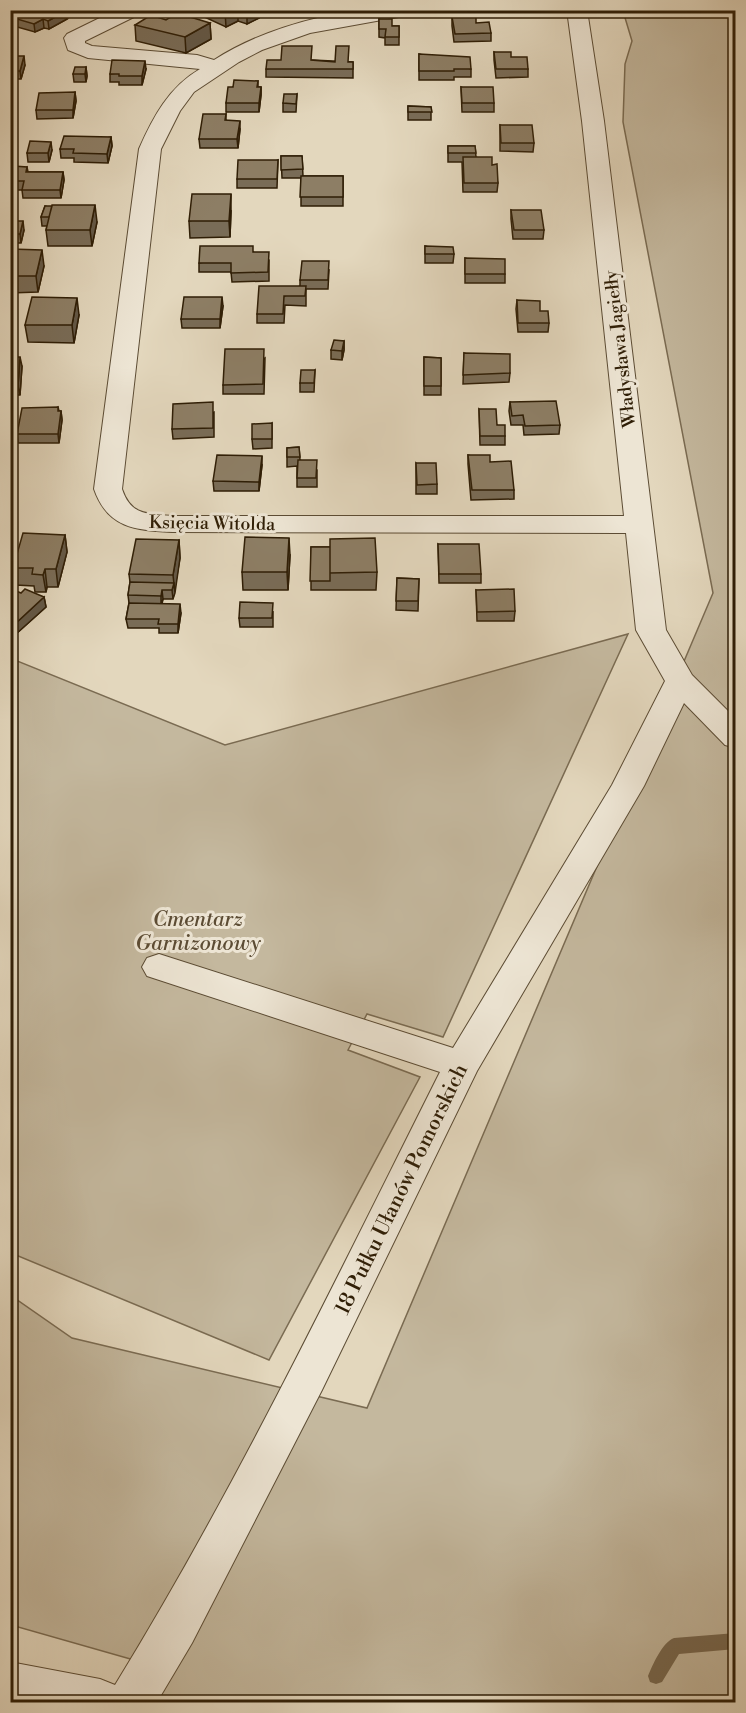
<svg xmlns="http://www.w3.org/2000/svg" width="746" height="1713" viewBox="0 0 746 1713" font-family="'Libre Bodoni',serif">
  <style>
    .green { fill: #c4b89e; stroke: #7a6b52; stroke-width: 1.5 }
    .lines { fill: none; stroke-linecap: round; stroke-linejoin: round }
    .stream { fill: #76674f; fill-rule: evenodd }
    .minor-casing { stroke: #5c4c34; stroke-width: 2 }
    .minor { fill: #ede5d4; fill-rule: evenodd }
    .wall { fill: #796c57; stroke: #2f1e06; stroke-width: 1.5 }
    .shaded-wall { fill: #635847; stroke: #2f1e06; stroke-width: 1.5 }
    .building { fill: #8d7e65; stroke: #2f1e06; stroke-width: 1.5 }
    .labels { text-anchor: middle; stroke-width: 6; stroke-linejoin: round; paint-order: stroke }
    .far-street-label { font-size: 18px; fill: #2f1e06; stroke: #ede5d4 }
    .park-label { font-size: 21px; font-style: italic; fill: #5c4c34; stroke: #ede5d4 }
    .street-label { font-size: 21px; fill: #2f1e06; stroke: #ede5d4 }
  </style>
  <rect width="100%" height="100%" fill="#e3d7bd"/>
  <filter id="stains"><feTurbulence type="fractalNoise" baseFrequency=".00333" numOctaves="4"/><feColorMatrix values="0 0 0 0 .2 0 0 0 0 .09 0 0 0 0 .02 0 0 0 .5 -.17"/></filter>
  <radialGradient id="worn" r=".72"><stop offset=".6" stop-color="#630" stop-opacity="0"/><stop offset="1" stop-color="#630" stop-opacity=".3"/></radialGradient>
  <path class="green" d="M623 11H735V1702H152L169 1670 11 1625 10 1295 72 1338 367 1408 713 593 623 122 625 64 632 41Z
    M628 634 443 1037 367 1014 348 1050 420 1077 269 1360 11 1253 10 658 225 745Z"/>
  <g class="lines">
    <path class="stream" d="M736 1633V1649L679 1654 662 1682 656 1684 650 1682 648 1676C653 1664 662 1643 674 1638Z"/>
    <defs>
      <path id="minor" d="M116 10H143L140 14 85 41V43L92 46 197 55 214 60C256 33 309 17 358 11 376 9 395 10 414 10L411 14 404 16 310 33 262 50 239 62 194 92 180 111 161 149 122 489C131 516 148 514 173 516H624L582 121 567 10H587L604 121 666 630 692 675 736 719V748L725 745 684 703 644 786 477 1071 322 1390 192 1643 157 1702H10V1662L100 1679 115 1685C236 1488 336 1279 440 1072L147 976 142 967 147 958 159 954 453 1048 612 785 665 681 636 630 626 533 173 532C136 530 108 529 94 489L139 149C153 117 169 87 200 69L88 58 68 50 64 38 67 34Z"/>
    </defs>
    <use href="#minor" class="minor-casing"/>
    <use href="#minor" class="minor"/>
  </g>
  <path class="wall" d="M198 10H259V18L247 24 238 21 226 27 198 14Z
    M10 15 67 19 49 29 44 28 35 32 10 25Z
    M452 17 476 23 491 33V41L454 42 452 26Z
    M379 19 392 26H399V45H385V38L379 37Z
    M166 20 210 23 211 39 186 53 136 41 135 25Z
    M494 52 528 69V77L496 78 494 60Z
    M419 54 471 69V77H454V80H419Z
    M10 56 25 65 21 79H10Z
    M312 60 353 62V78L266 77V69Z
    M86 67 87 76 86 82H74L73 74Z
    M146 69 142 85H119V82H110V74Z
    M258 81V87H261V95L259 112H226V103L233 87Z
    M461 87 494 103V112H462Z
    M75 92 76 101 73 118 37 119 36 110Z
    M297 94 296 112H283V103Z
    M408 106 431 107V120H408Z
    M226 114V120L240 129 238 148H200L199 139Z
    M500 125 534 143 533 152 500 151Z
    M111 137 112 146 108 163 74 162V158H61L60 149Z
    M448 146H475L476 157 492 165 498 183 497 192H463L462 162H448Z
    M52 150 49 162H28L27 153Z
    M281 156H302L303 176H343V206H301V178H282Z
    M278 160 277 188H237V179Z
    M27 167 28 172H63L64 180 61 198H23L22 190H10V176Z
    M45 206 97 222 92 246H48L46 230 47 226H42L41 217Z
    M511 210 544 230 543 239H513L511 219Z
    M231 211 230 237 190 238 189 221Z
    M10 221 24 230 21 243H10Z
    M425 246 454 254 453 263H425Z
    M10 249 44 266 38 292 10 293Z
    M253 252 269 260V281L232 282 231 272H199V263Z
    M465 258 505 274V283H465Z
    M329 270 328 289H306V306L285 305 284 323H257V314L300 286V280Z
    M517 300 549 323 548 332H518L516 309Z
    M223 306 220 328H182L181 319Z
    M79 315 74 343 28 342 25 325Z
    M344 341V350L342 360 331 359V350Z
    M464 353 510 373 509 382 463 384Z
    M10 357 22 366 20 395H10Z
    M424 357 441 358V395H424Z
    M265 358 264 394H223V385Z
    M315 370 314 392H300V383Z
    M510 402 560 425 559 434 524 435 523 425H511L509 411Z
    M58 407 59 411H61L62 420 59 443H18L17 434Z
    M479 409 497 425 505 436V445H480Z
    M214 412V437L173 439 172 429Z
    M272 423V448L253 449 252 439Z
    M299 447 300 460 317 470V487H297V466L287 467V448Z
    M468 455 490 462 514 490V499L471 500 468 464Z
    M416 463 437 484V494H416Z
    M262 465 259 491H214L213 481Z
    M65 535 67 552 58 587H47L46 592H35L34 586 16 585 13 568Z
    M179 540 180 558 173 599H163L162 604 181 613 178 633H159V628H128L126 619 129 603 128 595 130 582 129 574Z
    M438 544 481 574V583H439Z
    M311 547H330L377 572 376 590H311Z
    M290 555 288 590H243L242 572Z
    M397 578 419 579 418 611 396 610Z
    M476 590 515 611 514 621H477Z
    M10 593H21L44 597 46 607 16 634 10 632Z
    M273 612V627H240L239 618Z"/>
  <path class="shaded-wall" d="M226 10H238V21L226 27 225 11Z
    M247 10H259V18L247 24Z
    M66 11 67 19 49 29 48 21Z
    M43 19 44 28 35 32 34 24Z
    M210 23 211 39 186 53 185 37Z
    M24 56 25 65 21 79 20 71Z
    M145 61 146 69 142 85V76Z
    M86 67 87 76 86 82 85 74Z
    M261 87V95L259 112V103Z
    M75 92 76 101 73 118V110Z
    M14 99 15 108 11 129 10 116Z
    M240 121V129L238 148 237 139Z
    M111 137 112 146 108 163 107 154Z
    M51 142 52 150 49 162 48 153Z
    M63 172 64 180 61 198 60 190Z
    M231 194V211L230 237 229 221Z
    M95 205 97 222 92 246 90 230Z
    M23 221 24 230 21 243 20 234Z
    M42 250 44 266 38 292 36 276Z
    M222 297 223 306 220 328V319Z
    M77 298 79 315 74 343 72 325Z
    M344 341V350L342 360V351Z
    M20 357 22 366 20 395 18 386Z
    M61 411 62 420 59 443 58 434Z
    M262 456V465L259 491V482Z
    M65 535 67 552 58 587 56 569Z
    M289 538 290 555 288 590 287 572Z
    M179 540 180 558 175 593 173 575Z
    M45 569 47 587 46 592 43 575Z
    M174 583 175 593 173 599 172 590Z
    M162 590 163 599 161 605V596Z
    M44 597 46 607 16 634 15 624Z
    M180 604 181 613 178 633V624Z"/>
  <path class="building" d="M19 10H65L66 11 48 21 43 19 34 24 10 17V15Z
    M177 13 210 23 185 37 135 25 151 15 166 20Z
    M452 17H476V23L489 22 491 33 455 34Z
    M379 19H392V26H399V37H385L386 29H379Z
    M282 46H312L311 60 335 62 336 46H349L348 62H353V69H266L267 60H281Z
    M494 52H511V57H527L528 69H496Z
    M419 54 470 57 471 69H454V71H419Z
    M10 56H24L20 71H10Z
    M112 60 145 61 142 76H119V74H110Z
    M75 67H86L85 74H73Z
    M234 80 258 81 257 87H261L259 103H226L228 87H233Z
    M461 87H493L494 103H462Z
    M75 92 73 110H36L39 93Z
    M284 94H297L296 104 283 103Z
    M10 99H14L10 116Z
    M408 106 431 107 432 112H408Z
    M203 114H226L225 120 240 121 237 139H199Z
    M500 125H532L534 143H501Z
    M64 136 111 137 107 154 73 153 74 149H60Z
    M30 141 51 142 48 153H27Z
    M448 146H475L476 153H448Z
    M281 156H302L303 169 281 170Z
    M463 157H492V165L497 164 498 183H464Z
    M238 160H278L277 179H237Z
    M13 166 27 167 26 172H63L60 190H22L24 181H10V176Z
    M301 176H343V197H300Z
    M192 194H231L229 221H189Z
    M52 205H95L90 230H46Z
    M45 206H52L49 217H41Z
    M511 210H541L544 230H514Z
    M10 221H23L20 234H10Z
    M200 246H253V252H269L268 272 231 273V263H199Z
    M425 246 453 247 454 254H425Z
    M10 249 42 250 36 276H10Z
    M465 258 505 259V274H465Z
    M302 261H329L328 280H300Z
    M259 286H306L305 296H284L283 314H257Z
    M32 297 77 298 72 325H25Z
    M184 297H222L220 319H181Z
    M517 300 540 301V311H548L549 323H518Z
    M334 340 344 341 342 351 331 350Z
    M225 349H264L263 384 223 385Z
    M464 353 510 354V373L463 375Z
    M10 357H20L18 386H10Z
    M424 357 441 358V386H424Z
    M301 370H315L314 383H300Z
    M556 401 560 425 525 426 523 415 512 416 510 402Z
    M213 402V428L172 429 173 404Z
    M58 407V411H61L58 434H17L22 408Z
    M479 409H496L497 425H505V436H480Z
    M272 423V439H252V424Z
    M299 447 300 457H287V448Z
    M217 455 262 456 259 482 213 481Z
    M468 455H490V462L511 461 514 490H472Z
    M298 460H317L316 478H297Z
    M416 463H436L437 484 417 485Z
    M23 533 65 535 56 569H45L43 575 32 574 33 568H13Z
    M245 537 289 538 287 572H242Z
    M375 538 377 572 330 573V539Z
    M136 539 179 540 173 575 129 574Z
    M438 544H479L481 574H439Z
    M311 547H330V581H310Z
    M397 578 419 579 418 601H396Z
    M130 582 174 583 172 590H162L161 596 128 595Z
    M25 589 44 597 15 624 10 623V593L14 590 21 593Z
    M514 589 515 611 477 612 476 590Z
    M240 602 273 603 272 618H239Z
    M129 603 180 604 178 624H158L159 619H126Z"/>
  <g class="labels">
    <g class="far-street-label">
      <text transform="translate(620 349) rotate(-97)" y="6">Władysława Jagiełły</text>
      <text transform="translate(212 523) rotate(1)" y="6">Księcia Witolda</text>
    </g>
    <g class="park-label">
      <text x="198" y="926">Cmentarz<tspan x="198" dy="24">Garnizonowy</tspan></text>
    </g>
    <g class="street-label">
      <text transform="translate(401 1189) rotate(-64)" y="7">18 Pułku Ułanów Pomorskich</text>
    </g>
  </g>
  <rect width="746" height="1713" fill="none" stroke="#e3d7bd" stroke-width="36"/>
  <rect x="12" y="12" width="722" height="1689" fill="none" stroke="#2f1e06" stroke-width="3"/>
  <rect x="18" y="18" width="710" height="1677" fill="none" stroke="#2f1e06" stroke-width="1.5"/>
  <rect width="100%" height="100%" filter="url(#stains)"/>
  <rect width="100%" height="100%" fill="url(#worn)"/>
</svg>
